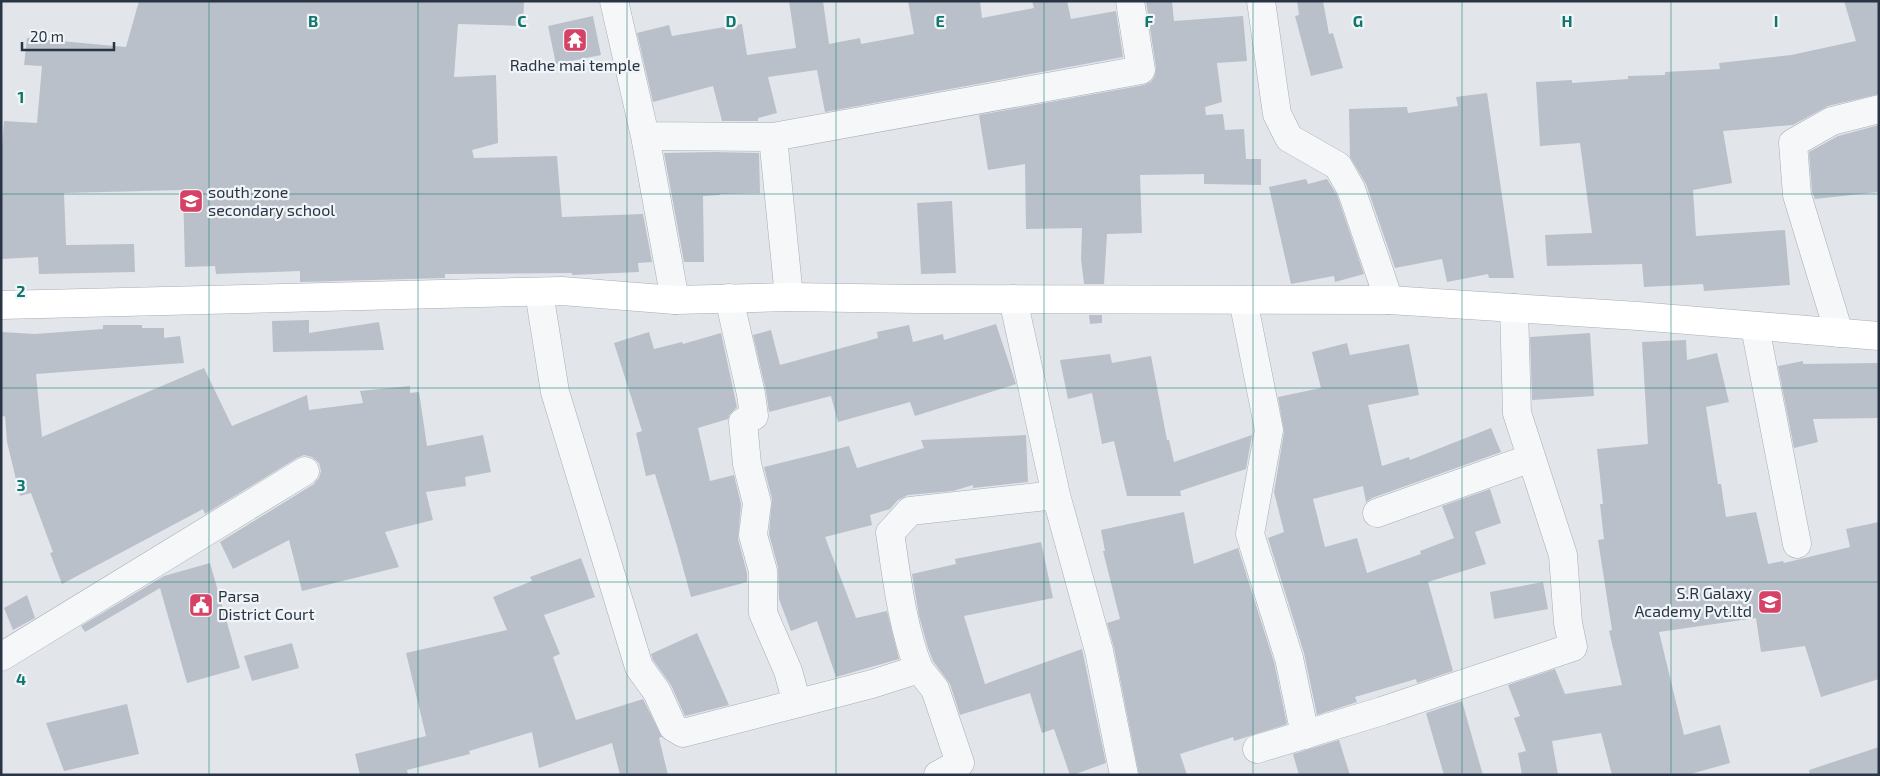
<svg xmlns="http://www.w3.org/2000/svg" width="1880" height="776" viewBox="0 0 1880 776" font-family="'Exo 2',sans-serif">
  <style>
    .building { fill: #b9c0c9 }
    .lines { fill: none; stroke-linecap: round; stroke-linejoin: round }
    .street-casing { stroke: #a7adb6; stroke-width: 29 }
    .secondary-casing { stroke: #a7adb6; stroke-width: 29 }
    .street { stroke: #f5f7f9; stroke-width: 28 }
    .secondary { stroke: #fff; stroke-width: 28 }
    .grid { fill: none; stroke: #0f766e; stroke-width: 1; stroke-opacity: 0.55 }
    .labels { text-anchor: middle; stroke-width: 4.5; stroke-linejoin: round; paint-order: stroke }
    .poi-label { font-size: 16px; fill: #293544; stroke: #f2f5f8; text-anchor: start }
    .grid-label { font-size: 16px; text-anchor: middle; font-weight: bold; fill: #0f766e; stroke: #f2f5f8; stroke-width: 4.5; stroke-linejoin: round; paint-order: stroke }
  </style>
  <rect width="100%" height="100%" fill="#e2e6eb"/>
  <path class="building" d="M139 1H524L523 26 458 24 454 77 496 75 498 143 472 150 474 158 557 156 562 217 643 214 652 262 638 263 639 272 572 275V273L445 274V278L300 282V271L216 274 215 266 185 267 183 190 64 193 66 245 134 244 135 272 39 274 38 257 1 259V162L4 121 37 123 42 66 24 65 27 38 126 47Z
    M789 1H823L829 44 860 38 861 44 914 34 908 1H980L982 18 1034 8 1032 1H1067L1071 19 1116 11 1123 57 825 112 817 70 768 77 777 113 758 118V121H722L713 86 653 102 637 33 669 25 672 36 742 24 747 55 796 48Z
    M1146 1H1172L1174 21 1243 16 1247 61 1217 63 1222 102 1205 107 1206 115 1223 114 1225 130 1244 129 1246 159H1261V185L1204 184V174L1140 175 1142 233 1107 234 1104 284H1084L1081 259 1082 228 1026 229 1025 164 988 170 979 115 1144 85 1151 82 1155 76 1156 68Z
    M1297 1H1323L1329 34 1333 33 1343 68 1311 76 1295 16 1299 15Z
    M1844 1H1879V94L1828 106 1793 125 1723 131 1732 183 1693 190 1696 236 1785 230 1790 285 1704 291 1703 284 1644 287 1642 264 1547 266 1545 235 1592 233 1580 143 1540 146 1536 82 1572 80V83L1628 79V76L1665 75V72L1720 69 1719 63 1791 55 1856 41Z
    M593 16 601 55 556 64 548 26Z
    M1487 93 1514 278H1489L1488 274 1447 282 1442 259 1395 268 1366 184 1350 157 1349 109 1407 107 1408 113 1458 106 1456 97Z
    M1879 125V192L1815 199 1812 192 1809 152 1838 136Z
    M714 152 759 153 760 193 720 194V195L703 196 704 262H684L664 153Z
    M1306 179 1308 184 1327 179 1337 195 1364 274 1335 282 1334 276 1291 284 1269 187Z
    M952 201 956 273 921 274 917 203Z
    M1089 315H1102V323L1090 324Z
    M309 320V333L379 322 384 350 273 352 272 321Z
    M996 324 1016 384 915 416 910 402 838 422 831 396 769 412 766 391 753 335 771 330 780 365 878 338 877 332 909 325 913 342 943 334 944 340Z
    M103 325H142V328H164V338L180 336 184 363 36 374 42 437 204 368 232 426 307 395 309 410 363 403 360 391 410 386V393L419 392 427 446 483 435 491 472 465 477 466 486 426 492 433 520 385 532 399 567 302 591 289 540 233 569 220 542 314 484 319 478 321 471 319 463 312 457 304 455 297 458 205 514 203 509 62 584 50 553 53 552 31 493 20 496 7 442 5 416 1 417V332L35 334 103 329Z
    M649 332 654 349 682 342 683 344 721 333 737 407 730 414 728 419 698 428 710 481 734 475 741 504 738 539 747 573V582L691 597 677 546 655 474 646 476 636 433 642 431 614 343Z
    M1590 333 1594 396 1532 400 1530 337Z
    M1686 340 1687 360 1717 353 1729 402 1706 407 1718 484H1721L1726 517 1756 512 1768 564 1783 561 1784 563 1850 547 1846 529 1879 522V679L1821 697 1805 646 1761 652 1756 618 1659 632 1684 735 1720 725 1730 763 1687 775H1612L1601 733 1552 741 1558 775H1522L1518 753 1526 751 1514 718 1520 716 1508 685 1555 669 1565 694 1622 685 1609 631 1612 630 1598 540 1604 539 1600 504H1603L1597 449 1648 444 1642 342Z
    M1347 343 1350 355 1409 344 1419 395 1368 405 1382 466 1409 457 1410 460 1491 428 1501 452 1372 498 1366 502 1363 486 1313 499 1325 547 1357 538 1367 573 1421 554 1420 551 1454 538 1442 506 1490 489 1501 523 1475 532 1486 564 1428 582 1453 671 1417 683 1416 679 1355 697 1357 702 1317 715 1304 653 1268 538 1284 532 1274 492 1284 432 1278 397 1321 388 1312 352Z
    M1110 354 1112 363 1151 356 1167 440H1169L1174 462 1252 435 1246 469 1180 491 1181 496H1127L1114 441 1102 444 1092 393 1068 399 1060 360Z
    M1803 361V364L1879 363V418L1813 419 1818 442 1794 448 1778 366Z
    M1026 435 1028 482 973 488V485L953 491 908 495 898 500 890 509 870 515 872 525 825 537 856 618 887 611 899 659 836 677 817 621 791 631 779 599 778 567 769 534 772 499 764 467 849 446 857 468 924 448 921 440Z
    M1184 512 1194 564 1238 548 1274 662 1287 724 1234 741 1233 737 1180 754 1187 775H1139L1114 648 1107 623 1120 619 1103 551H1105L1101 530Z
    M1041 542 1053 598 964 616 985 684 1082 649 1106 763 1073 775H1070L1054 729 1042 733 1030 693 960 715 950 684 933 661 928 648 919 616 912 574 956 564 955 559Z
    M581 558 595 597 544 615 560 654 553 657 576 720 643 699 662 737 659 738 668 775H620L612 743 539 768 532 732 469 751 470 754 407 770 408 775H360L355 754 426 736 406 653 507 630 493 597 532 581 530 577Z
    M210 563 240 668 187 683 160 588 85 632 81 626 164 576Z
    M1543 582 1548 609 1494 619 1490 592Z
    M27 595 35 618 13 630 4 608Z
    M697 633 729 705 685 716 671 685 653 660 651 654Z
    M292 643 299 668 252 681 244 656Z
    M1462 701 1474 744 1483 775H1444L1426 713Z
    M127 704 139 754 64 771 46 723Z
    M1339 740 1350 775H1299L1293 754Z
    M1879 747V775H1810L1809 770Z"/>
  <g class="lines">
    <defs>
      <path id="street" d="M614 1 645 136 675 300
        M1261 1 1277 114 1289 138 1338 166 1351 189 1389 300
        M645 136 773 137 1141 70 1130 1
        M773 137 789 297
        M539 292 555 392 639 667 657 692 673 727 683 733 872 684 919 669C902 626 897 579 890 533L910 511 1056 495
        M729 298 751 394 754 416 743 422 747 464 757 503 753 535 763 571V613L788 671 797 703
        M1013 299 1056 495 1099 651 1124 775
        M1243 300 1269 430 1250 534 1289 658 1305 735
        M1755 327 1797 544
        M1839 333 1797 195 1793 143 1832 121 1879 109
        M1377 513 1531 458
        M1 657 305 471
        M919 669 935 689 960 763 938 775
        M1257 749 1382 711 1573 647 1568 623 1563 555 1517 413 1514 308"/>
      <path id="secondary" d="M1 305 562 291 675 300 789 297 918 299 1389 300 1638 316 1879 336"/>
    </defs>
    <use href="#street" class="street-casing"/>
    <use href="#secondary" class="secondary-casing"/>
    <use href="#street" class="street"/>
    <use href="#secondary" class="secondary"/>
  </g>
  <path class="grid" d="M209 1V775M418 1V775M627 1V775M836 1V775M1044 1V775M1253 1V775M1462 1V775M1671 1V775M1 194H1879M1 388H1879M1 582H1879"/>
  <defs>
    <symbol id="temple-square" viewBox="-11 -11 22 22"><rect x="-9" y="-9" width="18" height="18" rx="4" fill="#d64166" stroke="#f2f5f8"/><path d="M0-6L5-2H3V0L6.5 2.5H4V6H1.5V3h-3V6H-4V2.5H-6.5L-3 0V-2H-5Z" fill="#fff"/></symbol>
    <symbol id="school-square" viewBox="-11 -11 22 22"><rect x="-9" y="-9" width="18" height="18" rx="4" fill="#d64166" stroke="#f2f5f8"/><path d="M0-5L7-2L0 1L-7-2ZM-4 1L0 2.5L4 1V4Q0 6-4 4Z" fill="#fff"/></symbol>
    <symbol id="civic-square" viewBox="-11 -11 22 22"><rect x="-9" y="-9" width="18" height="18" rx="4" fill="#d64166" stroke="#f2f5f8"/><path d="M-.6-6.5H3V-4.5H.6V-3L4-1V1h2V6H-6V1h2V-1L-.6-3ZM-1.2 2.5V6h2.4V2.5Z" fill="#fff"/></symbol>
  </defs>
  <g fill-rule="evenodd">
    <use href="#temple-square" x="561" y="26" width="28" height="28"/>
    <use href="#school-square" x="177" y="187" width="28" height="28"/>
    <use href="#school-square" x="1756" y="588" width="28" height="28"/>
    <use href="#civic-square" x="187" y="591" width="28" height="28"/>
  </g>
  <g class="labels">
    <g class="poi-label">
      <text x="575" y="71" text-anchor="middle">Radhe mai temple</text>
      <text x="208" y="198">south zone<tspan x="208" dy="18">secondary school</tspan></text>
      <text x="1752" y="599" text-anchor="end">S.R Galaxy<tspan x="1752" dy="18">Academy Pvt.ltd</tspan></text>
      <text x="218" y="602">Parsa<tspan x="218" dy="18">District Court</tspan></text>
    </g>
  </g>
  <g class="grid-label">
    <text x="313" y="27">B</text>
    <text x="522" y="27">C</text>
    <text x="731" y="27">D</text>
    <text x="940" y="27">E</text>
    <text x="1149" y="27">F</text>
    <text x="1358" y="27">G</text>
    <text x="1567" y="27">H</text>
    <text x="1776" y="27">I</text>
    <text x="21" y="103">1</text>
    <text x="21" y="297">2</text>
    <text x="21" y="491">3</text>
    <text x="21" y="685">4</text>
  </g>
  <rect width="1880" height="776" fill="none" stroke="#293544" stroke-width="5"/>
  <path d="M22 42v8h92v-8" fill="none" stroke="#293544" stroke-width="2.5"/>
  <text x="30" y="42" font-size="15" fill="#293544" stroke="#f2f5f8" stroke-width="4" paint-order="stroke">20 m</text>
</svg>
